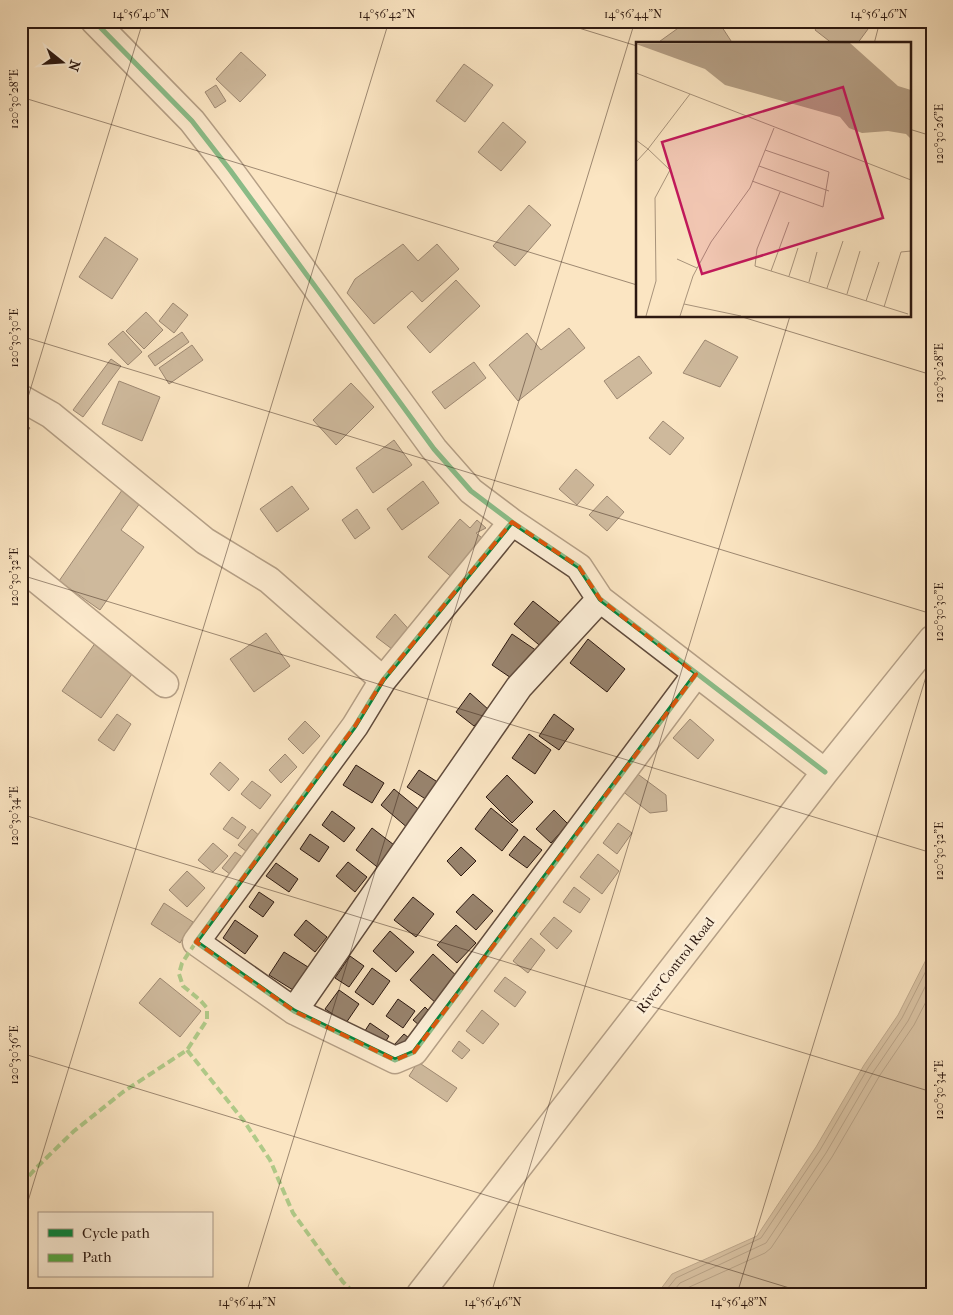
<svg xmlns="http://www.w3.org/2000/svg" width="953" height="1315" viewBox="0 0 953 1315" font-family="'IM FELL French Canon',serif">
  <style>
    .water { fill: #b59f85; stroke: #7e6956 }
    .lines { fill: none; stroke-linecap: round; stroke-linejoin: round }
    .shore { stroke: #705c4a; stroke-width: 1 }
    .building { fill: #98836d; stroke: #2c1810 }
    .minor-casing { stroke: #604b3c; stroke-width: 29 }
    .minor { stroke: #fceed7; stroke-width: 26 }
    .quiet { stroke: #54a942; stroke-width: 4; stroke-dasharray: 8 4; stroke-linecap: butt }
    .cycleway-casing { stroke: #fceed7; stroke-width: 8 }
    .cycleway { stroke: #00873e; stroke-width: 5 }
    .marked { fill: none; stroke: #df560c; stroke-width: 4; stroke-dasharray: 10 6; stroke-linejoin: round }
    .ticks { fill: none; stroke: #2c1810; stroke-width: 1; stroke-opacity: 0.45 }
    .labels { text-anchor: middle; stroke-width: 5; stroke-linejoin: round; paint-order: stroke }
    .street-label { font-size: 14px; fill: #2c1810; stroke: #fceed7 }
    .inset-road { fill: none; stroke: #a8937b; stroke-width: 1 }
    .view { fill: #c2185b; fill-opacity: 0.15; stroke: #c2185b; stroke-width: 2.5 }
    .inset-edge { fill: none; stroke: #2c1810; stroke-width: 2.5 }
    .neatline { fill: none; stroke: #2c1810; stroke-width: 2 }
    .ticks-label { font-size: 12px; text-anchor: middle; fill: #2c1810 }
  </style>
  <rect width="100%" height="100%" fill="#fbe5c2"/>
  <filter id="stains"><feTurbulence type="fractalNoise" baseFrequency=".004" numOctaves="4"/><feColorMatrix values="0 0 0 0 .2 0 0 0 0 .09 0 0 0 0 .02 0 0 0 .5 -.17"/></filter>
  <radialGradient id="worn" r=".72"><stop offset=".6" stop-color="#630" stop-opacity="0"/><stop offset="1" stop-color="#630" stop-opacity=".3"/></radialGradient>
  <path class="water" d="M932 948V1294H657L672 1274 757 1236 816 1147 864 1065 898 1015Z"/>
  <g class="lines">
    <path class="shore" d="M663 1294 676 1278 761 1238 820 1150 868 1068 902 1018 932 959
      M671 1294 680 1283 766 1243 826 1153 874 1071 908 1021 932 973
      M681 1294 685 1289 765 1253 771 1248 832 1157 880 1075 914 1025 932 990"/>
  </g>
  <path class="building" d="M688 21H718L733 44H656Z
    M821 21H866L871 25 857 44H833L815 30Z
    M241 52 266 75 240 102 216 79Z
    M464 64 493 85 465 122 436 101Z
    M216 85 226 101 215 108 205 92Z
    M503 122 526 142 501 171 478 152Z
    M529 205 551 225 515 266 493 246Z
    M105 237 138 259 112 299 79 277Z
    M403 244 418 261 437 244 459 269 422 302 412 291 374 324 347 293 355 279Z
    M456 280 480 306 430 353 407 327Z
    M173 303 188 315 174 333 159 321Z
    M146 312 163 330 144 349 126 331Z
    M569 328 585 348 518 401 489 365 527 333 541 350Z
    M123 331 142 352 128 365 108 344Z
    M182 332 189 342 155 366 148 356Z
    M705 340 738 357 720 387 683 373Z
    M192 345 203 360 169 384 159 368Z
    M639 356 652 373 617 399 604 381Z
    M111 359 121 366 83 417 73 410Z
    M474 362 486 378 445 409 432 392Z
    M119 381 160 397 142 441 102 424Z
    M351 383 374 407 336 445 313 420Z
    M663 421 684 438 670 455 649 438Z
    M21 422 30 428 21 440Z
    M394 440 412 465 373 493 356 468Z
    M576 469 594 485 577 505 559 489Z
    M423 481 439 503 402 530 387 509Z
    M127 483 145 496 121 530 144 547 100 610 59 581Z
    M292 486 309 509 277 532 260 509Z
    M607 496 624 512 607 531 589 515Z
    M357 509 370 528 355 539 342 520Z
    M460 519 470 528 477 520 486 528 476 533 487 542 455 580 428 557Z
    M533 601 563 625 544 649 514 624Z
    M395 614 413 634 396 652 376 637Z
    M266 633 290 666 254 692 230 659Z
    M512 634 537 651 517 682 492 665Z
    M98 639 137 667 101 718 62 691Z
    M588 639 625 669 607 692 570 663Z
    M470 693 489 710 474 726 456 712Z
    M117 714 131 724 114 751 98 740Z
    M554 714 574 729 559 750 539 736Z
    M690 719 714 740 698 759 673 738Z
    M305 721 320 736 303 754 288 739Z
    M529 734 551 750 535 774 512 758Z
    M285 754 297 767 281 783 269 770Z
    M220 762 239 779 229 791 210 774Z
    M356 765 384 783 372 803 343 785Z
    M419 770 439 783 427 800 407 787Z
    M635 772 666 795 667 811 650 813 621 790Z
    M507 775 533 802 512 823 486 797Z
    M252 781 271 795 260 809 241 794Z
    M394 789 423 813 409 829 381 805Z
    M491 808 518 830 502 851 475 829Z
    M554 810 568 824 551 843 536 829Z
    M332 811 355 828 344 842 322 825Z
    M232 817 246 827 238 839 223 829Z
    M618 823 632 833 617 854 603 843Z
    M372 828 398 848 381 870 356 850Z
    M252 829 264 840 251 855 238 845Z
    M310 834 329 847 319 862 300 849Z
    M524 836 542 850 527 868 509 855Z
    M213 843 228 856 213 872 198 860Z
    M461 847 476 861 461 876 447 861Z
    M235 852 244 858 231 875 222 868Z
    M598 854 619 871 602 894 580 877Z
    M348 862 367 877 355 892 336 876Z
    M276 863 298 879 289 892 266 876Z
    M187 871 205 888 187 907 169 890Z
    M574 887 590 899 580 913 563 902Z
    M259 892 274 902 263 917 249 907Z
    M473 894 493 911 476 930 456 912Z
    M413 897 434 914 416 937 394 920Z
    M164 903 193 922 180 943 151 924Z
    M554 917 572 931 557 949 540 934Z
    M235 920 258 936 245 954 223 938Z
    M306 920 327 937 315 952 294 935Z
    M456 925 476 943 457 963 437 945Z
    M390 931 414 952 396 972 373 951Z
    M531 938 545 950 528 973 513 961Z
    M284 952 308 967 293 990 269 975Z
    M433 954 460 979 437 1004 410 980Z
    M350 956 364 966 349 987 335 978Z
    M372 968 390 981 373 1005 355 992Z
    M505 977 526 992 515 1007 494 991Z
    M160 978 201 1011 180 1037 139 1003Z
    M339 990 359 1004 346 1023 325 1009Z
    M398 999 415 1011 403 1028 386 1016Z
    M425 1007 437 1019 426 1031 413 1020Z
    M482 1010 499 1024 483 1044 466 1031Z
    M370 1023 389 1036 381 1049 361 1037Z
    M404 1034 414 1042 404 1054 394 1045Z
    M459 1041 470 1050 462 1059 452 1051Z
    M418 1062 457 1088 447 1102 409 1076Z"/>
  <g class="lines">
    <defs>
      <path id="minor" d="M94 21 192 121 230 170 434 449 471 491 512 522 579 567 600 599 825 772
        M21 398 51 415 205 541 269 580 383 680
        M512 522 383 680 355 726 196 942 294 1011 395 1060 414 1052 696 674
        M21 567 165 684
        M294 1011 519 687 600 599
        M420 1294 825 772 932 639"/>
    </defs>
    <use href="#minor" class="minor-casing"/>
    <use href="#minor" class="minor"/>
    <path class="quiet" d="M187 1050 244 1121 270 1160 293 1213 343 1282 355 1294
      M21 1185 36 1168 74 1131 123 1092 187 1050 207 1020V1008L200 1000 183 986 179 974 182 963 196 942"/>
    <defs>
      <path id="cycleway" d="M94 21 192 121 230 170 434 449 471 491 512 522 579 567 600 599 825 772
        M512 522 383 680 355 726 196 942 294 1011 395 1060 414 1052 696 674"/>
    </defs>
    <use href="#cycleway" class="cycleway-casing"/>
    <use href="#cycleway" class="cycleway"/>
  </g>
  <path d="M0 0H953V1315H0ZM512 522 579 567 600 599 696 674 414 1052 395 1060 294 1011 196 942 355 726 383 680Z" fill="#fbe5c2" fill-opacity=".55" fill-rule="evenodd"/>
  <path class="marked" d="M512 522 579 567 600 599 696 674 414 1052 395 1060 294 1011 196 942 355 726 383 680Z"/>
  <path class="ticks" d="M556 21 637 46M874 44 880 21M21 97 637 285M909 129 932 136M739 316 932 375M21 336 932 614M21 420 143 21M21 575 932 853M21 814 932 1092M21 1053 809 1294M21 1224 389 21M21 1292 28 1294M246 1294 635 21M491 1294 790 316M737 1294 932 657"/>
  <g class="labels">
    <g class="street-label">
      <text transform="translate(675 965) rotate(-52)" y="5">River Control Road</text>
    </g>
  </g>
  <g transform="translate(636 42)">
    <rect width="275" height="275" fill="#fbe5c2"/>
    <path d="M214 1 262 44 275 48V97L270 92 252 89 226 91 213 86 204 75 89 43 69 27 0 2Z" fill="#b59f85"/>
    <path class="inset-road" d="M0 31 275 138M0 98 12 107 54 52M0 120 12 107 34 128 19 156 20 239 10 274M123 124 193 149M116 139 187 165 193 130 129 108M144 150 121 207 119 224 272 272M41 217 61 226M135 229 153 180M153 234 162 206M173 240 181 210M191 246 207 199M211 252 224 209M230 259 243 220M48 262 105 274M248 265 265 210 275 209M44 274 57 234 75 200 114 146 138 86"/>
    <path class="view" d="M207 45 247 176 66 232 26 100Z"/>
    <rect width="275" height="275" class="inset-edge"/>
  </g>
  <rect width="953" height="1315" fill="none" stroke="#fbe5c2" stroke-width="55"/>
  <rect x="38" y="1212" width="175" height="65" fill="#fceed7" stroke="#a99887"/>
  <rect x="48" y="1229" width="25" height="8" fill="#00873e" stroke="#a99887"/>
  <text x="82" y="1238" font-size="15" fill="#2c1810">Cycle path</text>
  <rect x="48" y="1254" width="25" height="8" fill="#54a942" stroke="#a99887"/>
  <text x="82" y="1262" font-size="15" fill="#2c1810">Path</text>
  <g transform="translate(62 62) rotate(107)" stroke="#fceed7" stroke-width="4" paint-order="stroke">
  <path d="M0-4L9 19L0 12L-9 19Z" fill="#2c1810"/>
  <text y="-8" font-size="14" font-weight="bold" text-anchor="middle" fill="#2c1810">N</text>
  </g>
  <rect x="28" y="28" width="898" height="1260" class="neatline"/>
  <g class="ticks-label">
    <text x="141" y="18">14°56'40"N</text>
    <text x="387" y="18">14°56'42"N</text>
    <text x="633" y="18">14°56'44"N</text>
    <text x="879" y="18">14°56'46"N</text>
    <text transform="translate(14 99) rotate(-90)" y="4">120°30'28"E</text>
    <text transform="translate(939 134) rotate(-90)" y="4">120°30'26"E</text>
    <text transform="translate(14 338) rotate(-90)" y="4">120°30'30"E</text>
    <text transform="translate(939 373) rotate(-90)" y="4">120°30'28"E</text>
    <text transform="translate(14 577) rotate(-90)" y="4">120°30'32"E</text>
    <text transform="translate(939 612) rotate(-90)" y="4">120°30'30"E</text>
    <text transform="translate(14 816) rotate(-90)" y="4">120°30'34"E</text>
    <text transform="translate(939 851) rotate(-90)" y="4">120°30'32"E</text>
    <text transform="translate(14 1055) rotate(-90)" y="4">120°30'36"E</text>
    <text transform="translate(939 1090) rotate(-90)" y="4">120°30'34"E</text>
    <text x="247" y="1306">14°56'44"N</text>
    <text x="493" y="1306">14°56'46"N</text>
    <text x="739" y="1306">14°56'48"N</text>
  </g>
  <rect width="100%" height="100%" filter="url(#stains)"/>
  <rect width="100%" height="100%" fill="url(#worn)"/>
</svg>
